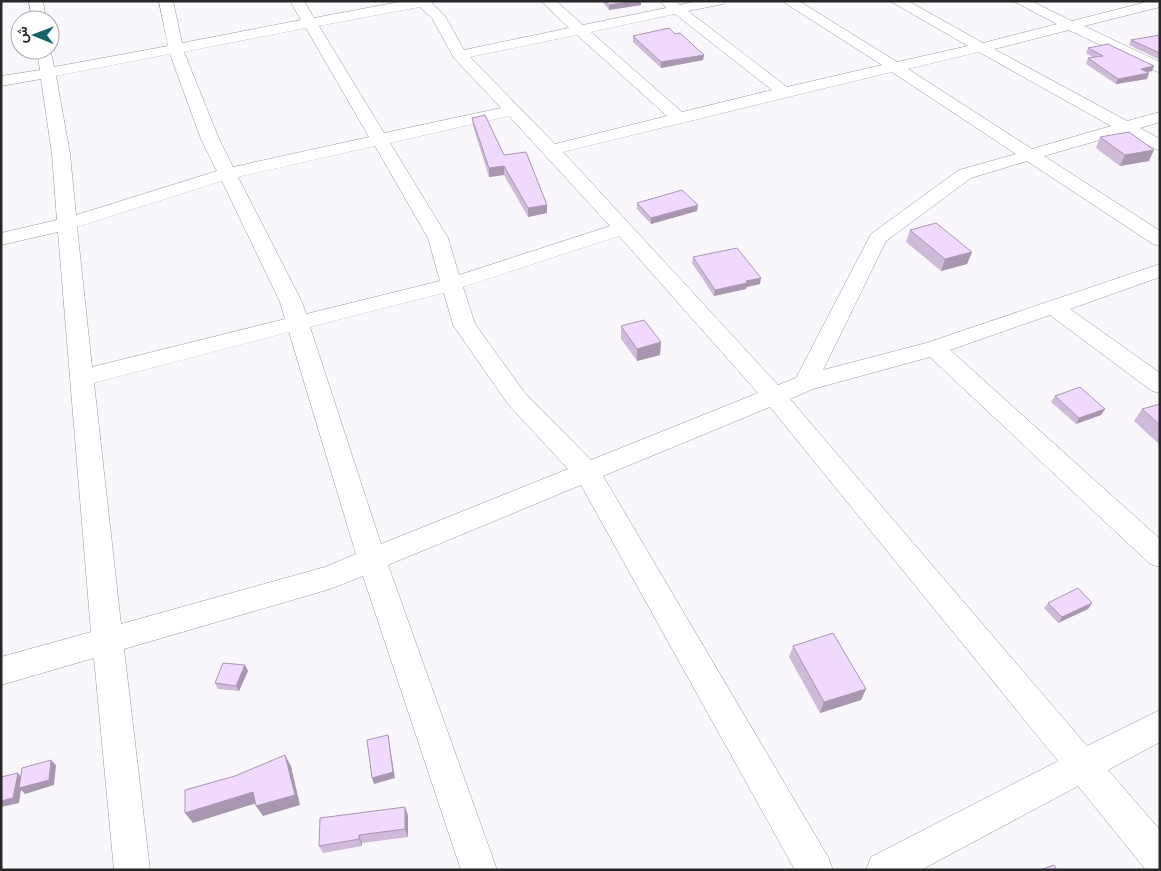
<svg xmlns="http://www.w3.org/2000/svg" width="1161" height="871" viewBox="0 0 1161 871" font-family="'Archivo Narrow',Vazirmatn,sans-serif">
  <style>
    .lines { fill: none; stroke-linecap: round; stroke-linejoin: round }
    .minor-casing { stroke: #9b999c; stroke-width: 1 }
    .minor { fill: #fff; fill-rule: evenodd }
    .wall { fill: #cfbada }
    .shaded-wall { fill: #a997b1 }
    .building { fill: #f1d8fd; stroke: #a997b1 }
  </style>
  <rect width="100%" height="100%" fill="#f9f7fb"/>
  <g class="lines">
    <defs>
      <path id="minor" d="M29 1H43L46 20H32Z
        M159 1H173L182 43 301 20 290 1H304L314 18 404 1H430L445 16 464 50 569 28 541 1H556L583 25 666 8 662 3 663 1H675L680 5 697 1H725L723 4 688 11 787 87 882 65 782 1H799L897 62 968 46 890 1H908L983 43 1057 24 1013 1H1031L1072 21 1150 1H1160V7L1084 26 1160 62V73L1069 30 994 49 1127 121 1160 112V122L1140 128 1160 139V151L1124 133 1044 156 1160 231V246L1153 244 1027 161 971 178 886 241 823 370 926 343 1160 264V277L1070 309 1160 373V393L1152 391 1050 315 950 350 1160 539V567L1150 564 930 357 813 389 790 399 1087 746 1160 710V742L1108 770 1160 830V870H1146L1078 786 921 870H866L871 857 1058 761 770 407 603 476 828 857 833 870H795L581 485 388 565 497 870H461L363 576 330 589 124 649 150 870H114L94 658 1 685V657L91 632 58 232 1 245V233L57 220 52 154 41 79 1 86V76L40 70 37 50H50V48L54 67 168 46ZM420 7 432 18 454 58 501 108 384 133 319 26ZM675 14 772 90 682 112 591 32ZM306 28 369 137 233 167 219 139 184 52ZM577 35 667 116 555 144 470 57ZM979 52 1111 126 1032 149 908 69ZM170 54 201 139 217 171 76 215 70 154 56 76ZM892 72 1016 154 959 170 871 234 796 378 778 385 563 152ZM509 116 610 226 459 275 448 238 390 143ZM375 146 428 238 440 281 306 314 302 302 238 177ZM222 181 280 302 285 319 92 367 77 227ZM619 236 758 393 591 460 524 392 475 324 463 287ZM444 293 453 325 508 404 568 469 381 544 310 327ZM289 332 356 554 325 567 121 624 94 383Z"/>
    </defs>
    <use href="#minor" class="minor-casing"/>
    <use href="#minor" class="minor"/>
  </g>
  <path class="wall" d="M602 1H641V5L609 10Z
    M675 34 704 55 703 60 661 68 633 42V36Z
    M1160 35V60L1129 45 1131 40Z
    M1088 48 1154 66 1152 71 1148 72 1147 79 1116 84 1086 64 1088 58H1094L1086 53Z
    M472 118 547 205V213L528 217 504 175 489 177 473 126Z
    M1100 137 1149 161 1120 166 1096 148Z
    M637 203 697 211 651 224 637 209Z
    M910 230 972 252 967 264 941 271 906 242Z
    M693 257 760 284 747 287 746 289 714 296 692 263Z
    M621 326 661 342 660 355 637 361 621 339Z
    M1055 396 1105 409 1101 415 1076 424 1051 402Z
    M1160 404V445L1134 421 1142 409Z
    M1048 603H1092L1088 609 1058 623 1044 608Z
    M793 646 866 689 861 700 820 713 789 657Z
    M245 665 248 671 239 691 218 689 215 683Z
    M408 815V837L362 843V846L323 853 319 846Z"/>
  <path class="shaded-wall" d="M633 1H641V5L609 10V5Z
    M704 55 703 60 661 68V62Z
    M1154 66 1152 71 1139 74 1141 69Z
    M1149 73 1147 79 1116 84 1118 79Z
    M1154 150 1149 161 1120 166 1125 155Z
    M504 166V175L489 177V168Z
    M547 205V213L528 217V208Z
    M698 205 697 211 651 224V218Z
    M972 252 967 264 941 271 945 259Z
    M761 278 760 284 747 287 746 289 714 296 715 290 746 281Z
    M661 342 660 355 637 361V349Z
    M1105 409 1101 415 1076 424 1079 418Z
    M1092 603 1088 609 1058 623 1062 617Z
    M245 665 248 671 239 691 236 686Z
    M866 689 861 700 820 713 824 702Z
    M388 735 389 741 395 778 374 784 372 778Z
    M285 755 291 766 300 805 263 816 256 806Z
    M51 760 56 765 54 785 25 794 21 790 19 803 1 807V801L18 773 23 779Z
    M253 792 260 802 193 823 185 813Z
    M405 807 408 815V837L405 829Z
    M359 835 362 843V846L359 839Z"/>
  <path class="building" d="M606 1H633L609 5Z
    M669 28 675 34 680 33 704 55 661 62 633 36Z
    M1160 35V53L1131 40Z
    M1108 44 1154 66 1141 69 1149 73 1118 79 1088 58 1103 56 1088 48Z
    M485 115 504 155 526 152 547 205 528 208 504 166 489 168 472 118Z
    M1129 132 1154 150 1125 155 1100 137Z
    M682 190 698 205 651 218 637 203Z
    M936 223 972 252 945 259 910 230Z
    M737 248 761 278 746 281 747 283 715 290 693 257Z
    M644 320 661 342 637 349 621 326Z
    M1080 387 1105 409 1079 418 1055 396Z
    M1160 404V425L1142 409Z
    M1078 588 1092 603 1062 617 1048 603Z
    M833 633 866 689 824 702 793 646Z
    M223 663 245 665 236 686 215 683Z
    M388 735 393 772 372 778 367 740Z
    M285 755 295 795 256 806 253 792 185 813V790L235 776Z
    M51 760 49 780 19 788 22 768Z
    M18 773 13 798 1 801V777Z
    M405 807V829L359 835V839L319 846 320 818Z
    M1054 865 1057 870H1040Z"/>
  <rect width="1161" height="871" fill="none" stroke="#282728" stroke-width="5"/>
  <g transform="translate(35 35) rotate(271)"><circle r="24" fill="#ffffff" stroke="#a9a9a9"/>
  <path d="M0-4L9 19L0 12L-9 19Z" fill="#17656b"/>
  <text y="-8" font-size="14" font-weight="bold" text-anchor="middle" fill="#282728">ش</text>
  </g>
</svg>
